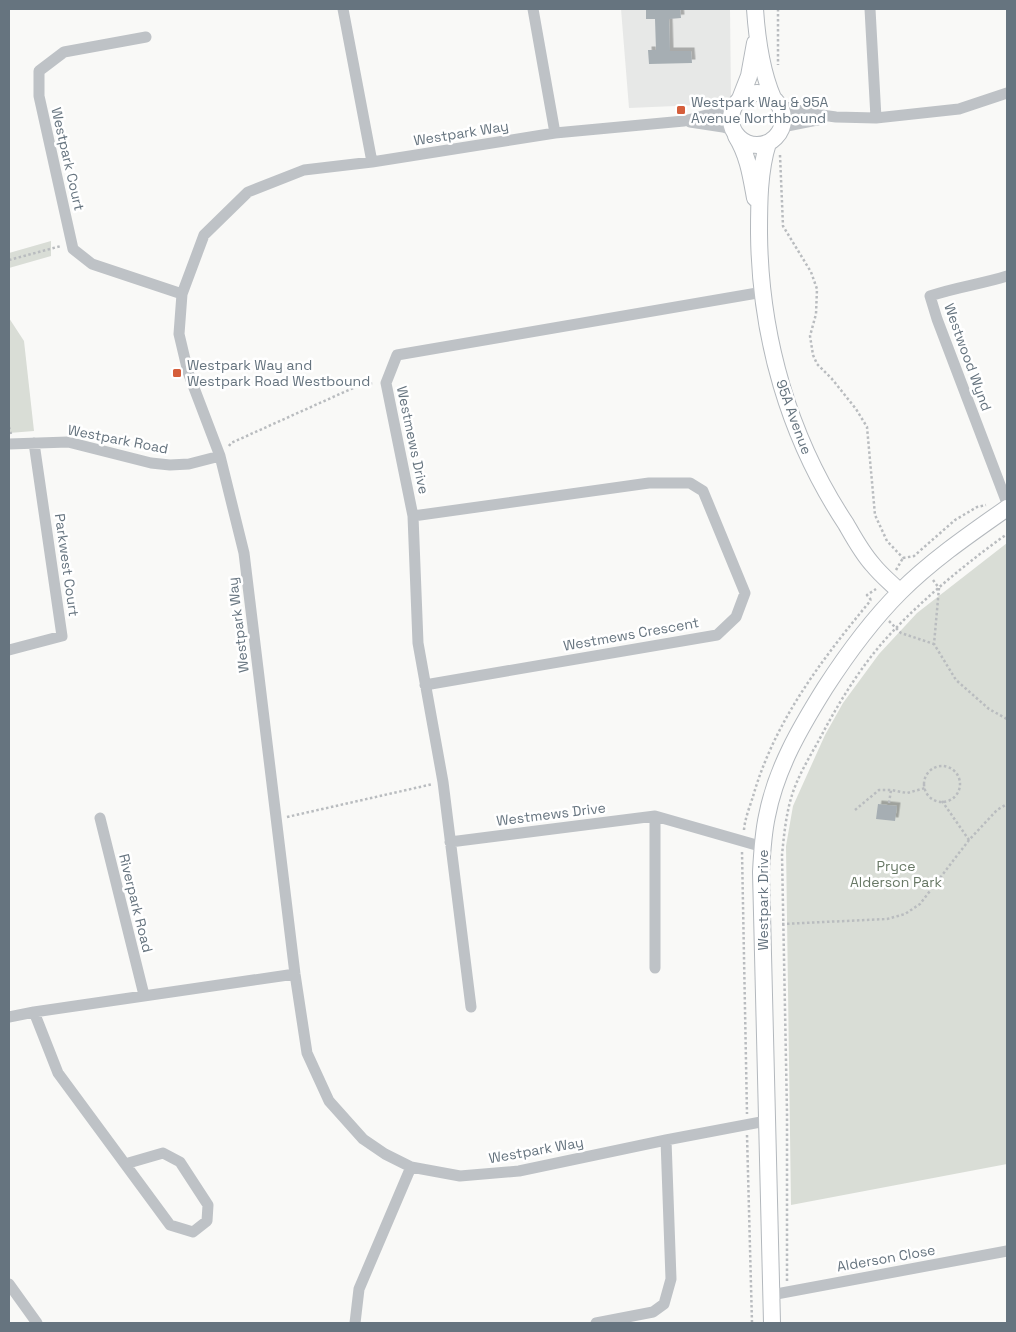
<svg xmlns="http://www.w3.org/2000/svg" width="1016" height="1332" viewBox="0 0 1016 1332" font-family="'Space Grotesk',sans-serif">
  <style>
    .built { fill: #e7e8e7 }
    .green { fill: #d9ddd6 }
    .building { fill: #a6aeb3; filter: url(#shadow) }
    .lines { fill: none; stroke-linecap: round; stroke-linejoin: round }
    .secondary-casing { stroke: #b3b8bd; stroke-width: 18 }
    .path { stroke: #b9bcbf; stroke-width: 2.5; stroke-dasharray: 2.5 2.5; stroke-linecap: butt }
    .street { stroke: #bec2c6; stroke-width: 11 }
    .secondary { stroke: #fff; stroke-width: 16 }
    .poi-dot { fill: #d55e3b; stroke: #fff; stroke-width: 2 }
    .labels { text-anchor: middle; stroke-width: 5; stroke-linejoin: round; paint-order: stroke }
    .poi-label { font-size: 14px; fill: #66747f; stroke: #fff; text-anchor: start }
    .street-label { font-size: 14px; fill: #66747f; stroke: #fff }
    .park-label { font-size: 14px; fill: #687865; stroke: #fff }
  </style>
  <defs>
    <filter id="shadow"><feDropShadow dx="3.5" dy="-3.5" stdDeviation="0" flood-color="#0004"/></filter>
  </defs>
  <rect width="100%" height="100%" fill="#f9f9f7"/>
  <path class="built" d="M621 9H730L731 98 722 104 629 108Z"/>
  <path class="green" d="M51 241V256L9 268V253Z
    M9 318 24 341 34 431 9 433Z
    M1007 543V1164L791 1205 786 846 793 806 825 735 843 703 879 654 917 613Z"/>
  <path class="building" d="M646 9H680L681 18 669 19 670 51H691L692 63 649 64 648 50H656L655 19H646Z
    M878 804 897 806 895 821 876 819Z"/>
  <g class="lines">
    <defs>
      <path id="secondary" d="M755 9C757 39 761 70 773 98
        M731 119a26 26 0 1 1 52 0a26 26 0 1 1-52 0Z
        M740 99 749 76 755 43
        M736 136C748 155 751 176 755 198
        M768 143C759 171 759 204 759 233 760 337 789 438 846 524 854 538 862 553 873 565 881 575 891 583 900 592
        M772 1323 761 872C762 853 763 834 767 816 776 769 800 728 825 688 847 654 871 621 900 592 932 560 970 534 1007 508"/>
    </defs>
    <use href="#secondary" class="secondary-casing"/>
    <path class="path" d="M778 9V65
      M780 155 783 226 811 272 817 289 816 314 810 336 813 355 817 364 832 379 856 409 867 427 875 515 887 541 903 558
      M9 260 61 246
      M9 427 11 434
      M229 446 231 443 362 384 374 383
      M903 558 914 556 955 520 977 507 986 505
      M896 570 903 558
      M933 580 939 588 934 644 956 680 989 709 1007 719
      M871 600 867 595 876 589
      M889 621 901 633 934 644
      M924 784a18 18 0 1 1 36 0a18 18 0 1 1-36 0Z
      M942 801 969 840
      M889 803 891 790 907 793 925 788
      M855 810 879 790H891
      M287 817 433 784
      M744 830C745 817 751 804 754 793 776 719 823 658 871 600
      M742 852 747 1114
      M782 924 887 919 905 914 920 904 969 840 997 810 1007 804
      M747 1135 752 1323
      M787 1281V1113L782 855C784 835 786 814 792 795 798 776 809 758 819 740 840 700 865 659 897 627 930 593 968 562 1007 534"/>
    <path class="street" d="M343 9 372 162
      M533 9 555 133
      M870 9 876 118
      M146 37 64 52 39 71V96L73 249 92 264 182 294
      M778 105 814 114 836 117 876 118 959 109 1007 93
      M733 108 684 121 555 133 372 162 304 170 248 192 204 235 182 294 179 334 188 372 220 456 244 553 295 974 307 1053 329 1101 363 1139 385 1154 411 1167 460 1176 519 1171 666 1140 766 1121
      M690 122 723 127 733 130
      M782 127 822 119
      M1007 276C982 284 956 287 930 296L937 319 1007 503
      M9 444 68 442 151 463 170 465 189 464 220 456
      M413 516 649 483H690L703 491 745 593 736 617 717 635 425 685
      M9 650 62 636 34 443
      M100 818 144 995
      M450 842 655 816 763 847
      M655 968V816
      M471 1007 443 782 418 643 413 516 386 383 397 355 763 292
      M34 1012 58 1073 170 1225 193 1232 207 1221 208 1205 180 1162 163 1153 125 1164
      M9 1017 34 1012 295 974
      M9 1284 37 1323
      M771 1295 1007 1251
      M355 1323 359 1289 411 1167
      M596 1323 653 1312 664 1304 671 1279 666 1140"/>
    <use href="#secondary" class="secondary"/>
  </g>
  <g class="poi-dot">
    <rect x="676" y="105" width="10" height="10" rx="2.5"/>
    <rect x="172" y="368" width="10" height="10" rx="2.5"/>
  </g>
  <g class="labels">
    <g class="poi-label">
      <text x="691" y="107">Westpark Way &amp; 95A<tspan x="691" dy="16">Avenue Northbound</tspan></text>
      <text x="187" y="370">Westpark Way and<tspan x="187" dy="16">Westpark Road Westbound</tspan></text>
    </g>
    <g class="street-label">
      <text transform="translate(461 133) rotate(-9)" y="5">Westpark Way</text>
      <text transform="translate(68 159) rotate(77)" y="5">Westpark Court</text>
      <text transform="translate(968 357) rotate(70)" y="5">Westwood Wynd</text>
      <text transform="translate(794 417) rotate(70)" y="5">95A Avenue</text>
      <text transform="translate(118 439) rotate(11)" y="5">Westpark Road</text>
      <text transform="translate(413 440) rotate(78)" y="5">Westmews Drive</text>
      <text transform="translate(67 565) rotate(82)" y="5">Parkwest Court</text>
      <text transform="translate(238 625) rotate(-97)" y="5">Westpark Way</text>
      <text transform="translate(631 634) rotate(-10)" y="5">Westmews Crescent</text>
      <text transform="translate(551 814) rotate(-7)" y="5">Westmews Drive</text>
      <text transform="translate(763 900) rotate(-90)" y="5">Westpark Drive</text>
      <text transform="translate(136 903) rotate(76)" y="5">Riverpark Road</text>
      <text transform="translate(536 1150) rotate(-10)" y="5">Westpark Way</text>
      <text transform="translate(886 1258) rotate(-10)" y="5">Alderson Close</text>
    </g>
    <g class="park-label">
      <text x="896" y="871">Pryce<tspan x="896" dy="16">Alderson Park</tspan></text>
    </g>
  </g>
  <rect width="1016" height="1332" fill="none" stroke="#66747f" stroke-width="20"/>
</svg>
